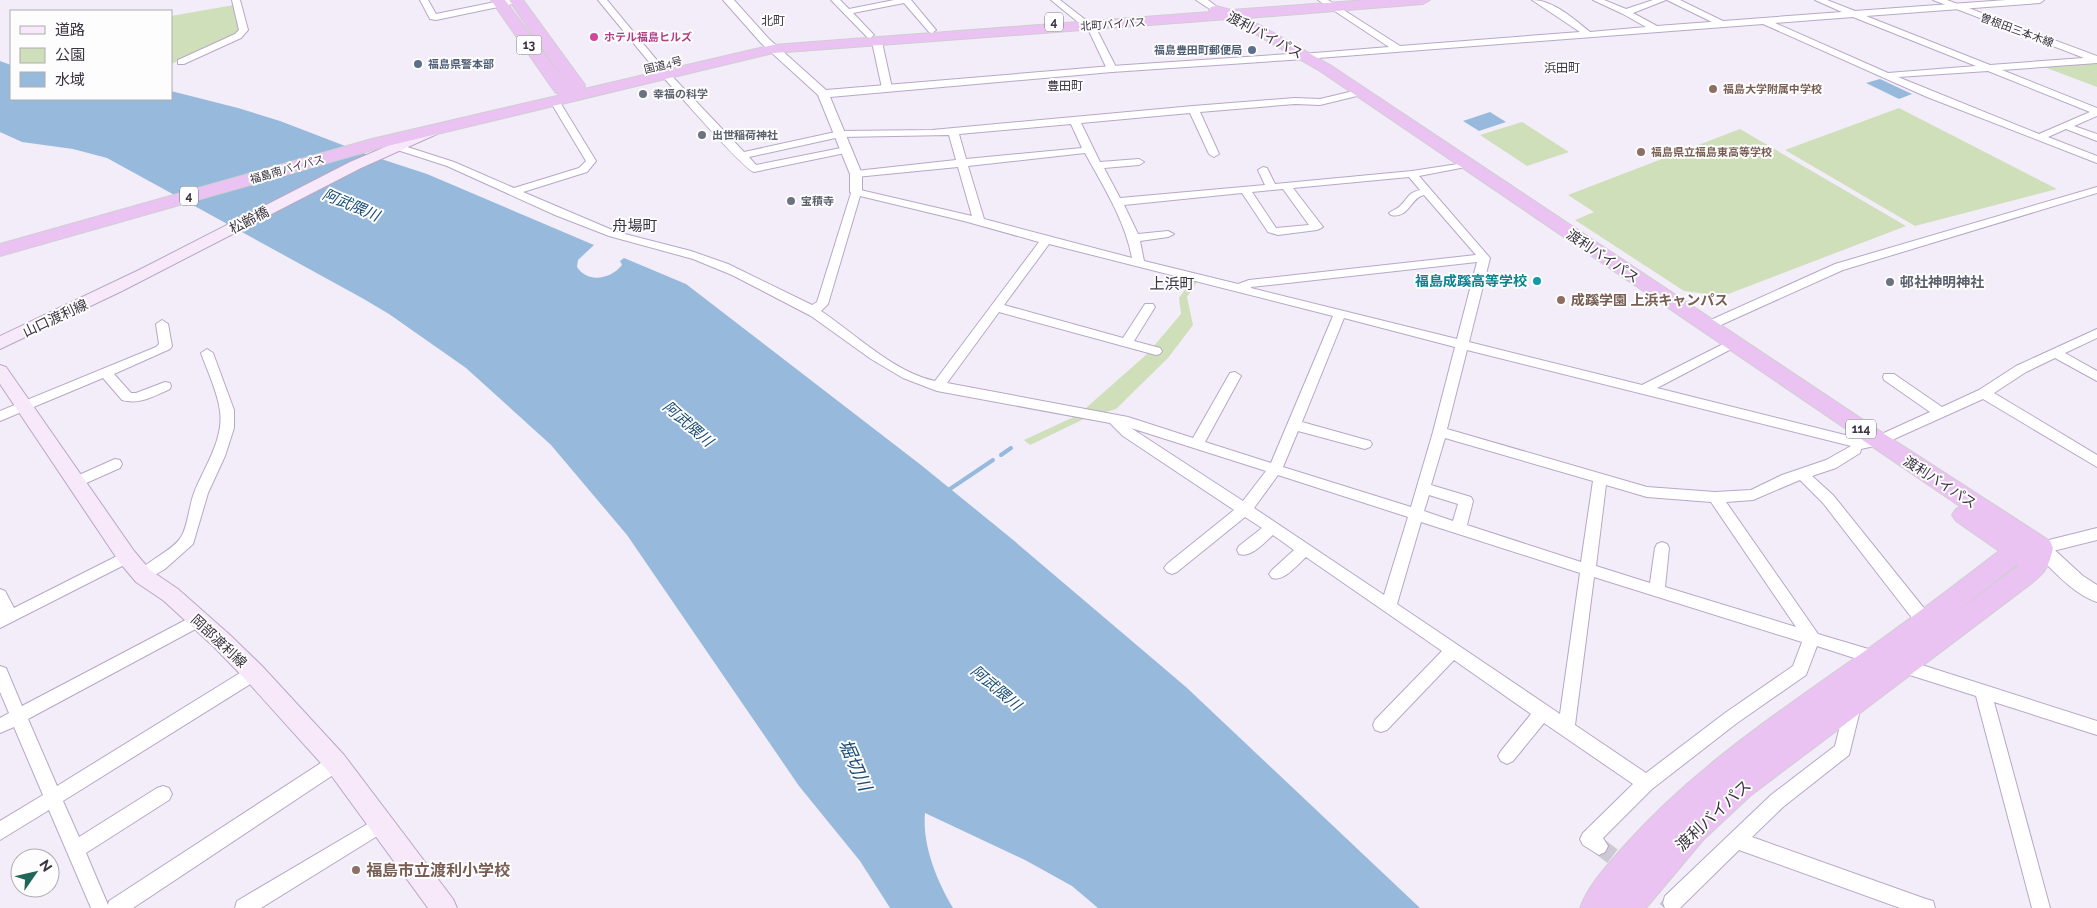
<svg xmlns="http://www.w3.org/2000/svg" width="2097" height="908" viewBox="0 0 2097 908" font-family="Raleway,'Noto Sans JP',sans-serif">
  <style>
    .green { fill: #cfdfb9 }
    .water { fill: #97badc }
    .lines { fill: none; stroke-linecap: round; stroke-linejoin: round }
    .stream { stroke: #97badc; stroke-width: 4 }
    .minor-tunnel { stroke: #cec8d5; stroke-width: 17; stroke-dasharray: 17 8; stroke-linecap: butt }
    .minor-casing { stroke: #b8a7c7; stroke-width: 2 }
    .tertiary-casing { stroke: #b8a7c7; stroke-width: 2 }
    .secondary-casing { stroke: #b8a7c7; stroke-width: 2 }
    .trunk-casing { stroke: #d0ced1; stroke-width: 2 }
    .minor { fill: #fff; fill-rule: evenodd }
    .tertiary { fill: #fff; fill-rule: evenodd }
    .secondary { fill: #f7e8fa; fill-rule: evenodd }
    .trunk { fill: #eac3f2; fill-rule: evenodd }
    .hotel-dot { fill: #d1479c; stroke: #fdfdfd; stroke-width: 2 }
    .service-dot { fill: #5c6f8a; stroke: #fdfdfd; stroke-width: 2 }
    .education-dot { fill: #8d6e63; stroke: #fdfdfd; stroke-width: 2 }
    .worship-dot { fill: #6b7280; stroke: #fdfdfd; stroke-width: 2 }
    .culture-dot { fill: #0f9aa8; stroke: #fdfdfd; stroke-width: 2 }
    .labels { text-anchor: middle; stroke-width: 4; stroke-linejoin: round; paint-order: stroke }
    .far-street-label { font-size: 11px; fill: #3a3340; stroke: #fdfdfd }
    .far-hotel-label { font-size: 11px; font-weight: bold; fill: #b23c85; stroke: #fdfdfd; text-anchor: start }
    .far-service-label { font-size: 11px; font-weight: bold; fill: #4e5e75; stroke: #fdfdfd; text-anchor: end }
    .far-education-label { font-size: 11px; font-weight: bold; fill: #785e54; stroke: #fdfdfd; text-anchor: start }
    .far-worship-label { font-size: 11px; font-weight: bold; fill: #5b616d; stroke: #fdfdfd; text-anchor: start }
    .far-neighbourhood-label { font-size: 12px; fill: #3a3340; stroke: #fdfdfd }
    .shield { fill: #fdfdfd; stroke: #747079; stroke-width: 1 }
    .shield-label { font-size: 12px; font-weight: bold; fill: #3a3340 }
    .street-label { font-size: 14px; fill: #3a3340; stroke: #fdfdfd }
    .culture-label { font-size: 14px; font-weight: bold; fill: #0d838f; stroke: #fdfdfd; text-anchor: end }
    .worship-label { font-size: 14px; font-weight: bold; fill: #5b616d; stroke: #fdfdfd; text-anchor: start }
    .education-label { font-size: 14px; font-weight: bold; fill: #785e54; stroke: #fdfdfd; text-anchor: start }
    .water-label { font-size: 15px; font-style: italic; fill: #164b77; stroke: #fdfdfd }
    .neighbourhood-label { font-size: 15px; fill: #3a3340; stroke: #fdfdfd }
    .near-street-label { font-size: 16px; fill: #3a3340; stroke: #fdfdfd }
    .near-education-label { font-size: 16px; font-weight: bold; fill: #785e54; stroke: #fdfdfd; text-anchor: start }
    .near-water-label { font-size: 18px; font-style: italic; fill: #164b77; stroke: #fdfdfd }
  </style>
  <rect width="100%" height="100%" fill="#f3edfa"/>
  <path class="green" d="M234 5 239 30 234 36 171 64V16Z
    M2097 63V87L2044 67 2096 63Z
    M1899 108 2057 189 1915 226 1785 150Z
    M1522 122 1569 152 1527 166 1480 135Z
    M1740 129 1906 226 1723 296 1684 291 1575 220 1594 212 1568 195Z
    M1193 279 1198 280 1187 297 1193 325 1168 358 1116 409 1088 417 1030 445 1024 440 1078 415 1147 354 1181 314 1179 298Z"/>
  <path class="water" d="M0 61 11 65V99H171V91L238 108 280 121 366 154 427 174 594 245 578 260 577 267C587 283 610 280 622 265L620 261 624 258 686 284 921 465 1012 539 1186 687 1420 908H1098L1072 886 1025 860 925 813C922 845 937 881 953 908H890L860 861 799 786 627 535 551 445 466 368 389 314 362 298 107 158 73 149 22 142 0 132Z
    M1880 79 1912 94 1899 99 1866 83Z
    M1490 112 1506 122 1479 131 1463 121Z"/>
  <g class="lines">
    <path class="stream" d="M1001 455 1011 448
      M947 491 993 460"/>
    <path class="minor-tunnel" d="M1599 846 1628 868
      M1645 882 1672 903"/>
    <defs>
      <path id="minor" d="M232 0H240L248 30 241 38 184 64H178V60L235 34 239 30Z
        M420 0H428L436 14 505 0H521L517 3 436 20 430 19Z
        M598 0H607L660 64V68H654Z
        M831 0H840L849 9 894 0H911L936 30 932 33 929 32 904 3 853 13 874 35 870 38 867 37Z
        M1051 0H1060L1096 28 1117 69 1115 71 1112 72 1107 69 1089 31Z
        M1318 0H1328L1400 46 1580 32 1532 0C1553 0 1574 19 1590 32L1646 27 1623 14 1593 0H1604L1626 9 1653 0H1666L1633 13 1657 26 1842 12 1815 0H1827L1855 11 2006 0H2044L2040 3 1866 16 1990 65 2097 57V63L2002 70 2097 108V116L2074 126 2097 134V141L2066 129 2048 137 2097 156V163L1927 97 1763 24 1305 59 1300 56 1302 54 1389 47ZM1853 17 1976 66 1888 73 1775 23ZM1988 71 2090 112 2039 134 1898 77Z
        M877 39 882 42 892 88 887 91 882 88 872 42Z
        M666 72 669 73 744 152 840 131 932 130 1193 106 1295 98 1320 99 1362 89 1365 90V94L1320 105 1295 104 1200 112 1219 154 1214 157 1209 154 1190 113 1081 123 1100 162 1139 159 1144 162 1139 165 1104 168 1120 198 1265 185 1258 170 1263 167 1267 168 1275 184 1412 171 1471 162 1472 164 1471 166 1419 176 1490 258 1469 342 1642 385 1733 339 1737 340 1739 343 1737 346 1657 388 1861 439 1875 437 1930 412 1884 380 1883 377 1884 374H1894L1942 407 1979 390 2016 366 2097 329V338L2065 353 2097 371V381L2055 358 2026 372 1994 393 2097 455V467L1983 399 1883 444 1861 449 1860 453 1836 468 1812 476 1833 495 1931 617 1933 622 1931 627 1925 628 1919 627 1823 503 1800 480 1753 500 1726 502 1818 634 1885 654 1887 659 1885 664 1879 666 1817 646 1806 675 1737 723 1652 789 1603 838 1608 846 1605 852 1599 855 1583 845 1580 839 1583 833 1633 784 1544 723 1513 761 1507 764 1501 761 1498 756 1501 751 1531 714 1454 660 1387 730 1381 732 1375 730 1373 725 1375 720 1442 651 1306 557C1297 565 1284 582 1272 578L1269 574 1272 570 1294 550 1273 535C1264 543 1251 558 1239 554L1237 550 1239 546 1262 528 1245 517 1177 572 1172 574 1167 572 1164 568 1167 564 1234 510 1123 436 1110 423 937 391 903 378 871 359 811 316 732 275 693 259 609 236 555 215 447 166 391 148 390 146 395 143 454 162 514 188 579 168 586 161 550 101 555 98 558 99 596 161 587 172 523 192 617 232 691 251 728 264 812 305 817 302 852 190 856 189 972 216 958 167 856 177 851 174 856 171 956 160 949 135 840 137 749 157 756 165 846 147 851 150 850 152 754 172C744 170 676 91 663 77V73ZM1071 124 1082 148 966 159 959 134ZM1085 153C1103 186 1125 220 1132 258L984 219 968 166ZM1409 177 1420 190C1407 193 1409 198 1400 206 1397 209 1393 210 1389 213L1391 215C1409 219 1410 198 1424 195L1476 255 1249 280 1238 284 1144 261 1140 241 1168 237 1174 234 1168 231 1138 234 1124 205 1242 193 1268 232 1278 235 1317 230 1323 227 1293 188ZM1283 189 1309 225 1276 228 1252 192ZM860 196 964 221 1039 242 935 381C895 373 854 333 821 311L828 304ZM1049 244 1333 316 1271 463 1205 442 1241 376 1235 372 1230 373 1193 438 1128 417 947 383 999 312 1156 355 1160 354 1162 351 1160 348 1134 341 1155 307 1153 304H1145L1123 338 1004 305ZM1477 262 1457 339 1251 288V287ZM1344 318 1455 347 1433 432 1411 507 1283 467 1298 431 1365 449 1370 447 1372 444 1370 441 1302 422ZM1467 350 1851 446 1826 460 1782 475 1751 490 1715 492 1647 487 1447 429ZM1131 428 1266 471 1243 501ZM1445 438 1593 481 1581 562 1467 525 1473 501 1471 497 1431 485ZM1278 475 1408 517 1384 595 1254 508ZM1606 485 1647 497 1711 502 1796 627 1665 587 1669 548 1667 544 1662 542 1657 544 1655 548 1650 583 1596 566ZM1429 495 1458 504 1453 521 1424 511ZM1421 522 1580 573 1560 714 1397 604ZM1594 577 1802 642 1793 666 1725 713 1646 773 1575 725Z
        M2097 187V193L1843 270 1712 329H1704L1702 326 1704 323 1835 264Z
        M162 320 168 324 172 346 170 349 114 374 131 393H136L165 382 170 383 171 386 170 389C154 396 140 405 122 400L103 378 0 421V411L156 347 159 344 156 324Z
        M207 349 213 353 234 410V428L225 456 208 493 193 544 165 569 143 582 138 580 135 576C142 563 173 551 181 537 188 526 189 506 194 493 204 467 224 440 220 411 218 393 207 370 201 353Z
        M115 459 120 460 122 464 120 468 75 488 70 487 68 483 70 479Z
        M2097 528V540L2041 554 2036 552 2034 548 2036 544 2041 542Z
        M127 551 132 553 134 557 132 561 0 628V589L5 591 14 608Z
        M197 614 203 615 205 620 203 625 28 719 57 786 248 668 254 666 260 668 262 673 260 678 63 801 79 837 157 788 163 786 169 788 172 794 169 800 86 853 108 905 109 901 330 757 336 755 342 757 345 763 342 769 133 908H91L49 810 0 840V821L43 795 14 727 0 733V718L9 713 0 692V666L6 668 22 706Z
        M1900 658 2097 721V735L1994 702 2050 908H2032L1976 696 1894 670 1892 665 1894 660Z
        M1854 695 1860 697 1862 702 1849 755 1783 807 1752 837 1926 899 1933 901 1935 908H1900L1739 850 1680 908H1665L1663 903 1665 896 1771 795 1835 746 1846 702 1848 697Z
        M381 816 387 818 390 824 387 830 261 908H235L237 901Z"/>
      <path id="tertiary" d="M723 0H734L769 39 826 90 1112 66 1305 53 1310 56 1305 59 1112 72 830 97 862 174V192L856 196 850 192V174L818 95 761 43Z
        M1196 0H1208L1221 10 1216 13Z
        M1667 0H1680L1727 23 1726 25H1718Z
        M1933 0H1947L2097 56V63Z
        M2041 541 2047 543 2083 576 2097 585V602C2073 594 2053 570 2035 553L2032 548 2035 543Z"/>
      <path id="secondary" d="M432 127 439 131 437 134 361 168 122 291 0 349V336L139 270 350 162Z
        M0 365 6 367 134 551 150 570 178 589 230 635 262 666 344 755 453 899 457 908H428L328 771 246 680 214 647 164 601 136 582 120 563 0 384Z"/>
      <path id="trunk" d="M491 0H505L569 87 509 0H523L585 85 584 89 773 45 1210 12 1209 10 1211 7 1216 6 1231 10 1367 0H1430L1423 4 1247 18 1330 65 1886 435 2050 541 2053 548C2047 573 2043 574 2024 589L1750 796 1703 840 1646 908H1580C1589 884 1609 863 1626 844 1695 767 1781 710 1865 651 1910 619 1955 585 1999 551L1956 521 1952 515 1956 509 1961 507 1320 71 1229 19 773 53 383 147 0 256V244L372 139 561 95 555 92ZM2017 564 2019 565 1949 618Z"/>
    </defs>
    <use href="#minor" class="minor-casing"/>
    <use href="#tertiary" class="tertiary-casing"/>
    <use href="#secondary" class="secondary-casing"/>
    <use href="#trunk" class="trunk-casing"/>
    <use href="#minor" class="minor"/>
    <use href="#tertiary" class="tertiary"/>
    <use href="#secondary" class="secondary"/>
    <use href="#trunk" class="trunk"/>
  </g>
  <circle class="hotel-dot" cx="594" cy="37" r="5"/>
  <g class="service-dot">
    <circle cx="1252" cy="50" r="5"/>
    <circle cx="418" cy="64" r="5"/>
  </g>
  <g class="education-dot">
    <circle cx="1713" cy="89" r="5"/>
    <circle cx="1641" cy="152" r="5"/>
    <circle cx="1561" cy="300" r="5"/>
    <circle cx="356" cy="870" r="5"/>
  </g>
  <g class="worship-dot">
    <circle cx="643" cy="94" r="5"/>
    <circle cx="702" cy="135" r="5"/>
    <circle cx="791" cy="201" r="5"/>
    <circle cx="1890" cy="282" r="5"/>
  </g>
  <circle class="culture-dot" cx="1537" cy="281" r="5"/>
  <g class="labels">
    <g class="far-street-label">
      <text transform="translate(1113 24) rotate(-4)" y="4">北町バイパス</text>
      <text transform="translate(2017 30) rotate(20)" y="4">曽根田三本木線</text>
      <text transform="translate(663 65) rotate(-14)" y="4">国道4号</text>
      <text transform="translate(287 169) rotate(-16)" y="4">福島南バイパス</text>
    </g>
    <g class="far-hotel-label">
      <text x="604" y="41">ホテル福島ヒルズ</text>
    </g>
    <g class="far-service-label">
      <text x="1242" y="54">福島豊田町郵便局</text>
      <text x="428" y="68" text-anchor="start">福島県警本部</text>
    </g>
    <g class="far-education-label">
      <text x="1723" y="93">福島大学附属中学校</text>
      <text x="1651" y="156">福島県立福島東高等学校</text>
    </g>
    <g class="far-worship-label">
      <text x="653" y="98">幸福の科学</text>
      <text x="712" y="139">出世稲荷神社</text>
      <text x="801" y="205">宝積寺</text>
    </g>
    <g class="far-neighbourhood-label">
      <text x="773" y="25">北町</text>
      <text x="1562" y="72">浜田町</text>
      <text x="1065" y="90">豊田町</text>
    </g>
    <g class="shield">
      <rect x="1045" y="12.5" width="18" height="19" rx="4"/>
      <rect x="516.5" y="35.5" width="25" height="19" rx="4"/>
      <rect x="180" y="186.5" width="18" height="19" rx="4"/>
      <rect x="1846" y="419.5" width="30" height="19" rx="4"/>
    </g>
    <g class="shield-label">
      <text x="1054" y="26">4</text>
      <text x="529" y="49">13</text>
      <text x="189" y="200">4</text>
      <text x="1861" y="433">114</text>
    </g>
    <g class="street-label">
      <text transform="translate(1265 35) rotate(28)" y="5">渡利バイパス</text>
      <text transform="translate(249 220) rotate(-27)" y="5">松齢橋</text>
      <text transform="translate(1603 256) rotate(34)" y="5">渡利バイパス</text>
      <text transform="translate(55 318) rotate(-25)" y="5">山口渡利線</text>
      <text transform="translate(1940 482) rotate(33)" y="5">渡利バイパス</text>
      <text transform="translate(219 641) rotate(43)" y="5">岡部渡利線</text>
    </g>
    <g class="culture-label">
      <text x="1527" y="286">福島成蹊高等学校</text>
    </g>
    <g class="worship-label">
      <text x="1900" y="287">邨社神明神社</text>
    </g>
    <g class="education-label">
      <text x="1571" y="305">成蹊学園 上浜キャンパス</text>
    </g>
    <g class="water-label">
      <text transform="translate(351 205) rotate(23)" y="5">阿武隈川</text>
      <text transform="translate(688 424) rotate(41)" y="5">阿武隈川</text>
      <text transform="translate(996 688) rotate(40)" y="5">阿武隈川</text>
    </g>
    <g class="neighbourhood-label">
      <text x="635" y="231">舟場町</text>
      <text x="1172" y="289">上浜町</text>
    </g>
    <g class="near-street-label">
      <text transform="translate(1713 815) rotate(-43)" y="6">渡利バイパス</text>
    </g>
    <g class="near-education-label">
      <text x="366" y="876">福島市立渡利小学校</text>
    </g>
    <g class="near-water-label">
      <text transform="translate(855 765) rotate(66)" y="6">堀切川</text>
    </g>
  </g>
  <rect x="10" y="10" width="162" height="90" fill="#fdfdfd" stroke="#afacb1"/>
  <rect x="20" y="26" width="25" height="8" fill="#f7e8fa" stroke="#afacb1"/>
  <text x="55" y="35" font-size="15" fill="#3a3340">道路</text>
  <rect x="20" y="48" width="25" height="15" fill="#cfdfb9" stroke="#afacb1"/>
  <text x="55" y="60" font-size="15" fill="#3a3340">公園</text>
  <rect x="20" y="72" width="25" height="15" fill="#97badc" stroke="#afacb1"/>
  <text x="55" y="85" font-size="15" fill="#3a3340">水域</text>
  <g transform="translate(35 873) rotate(56)"><circle r="24" fill="#fdfdfd" stroke="#afacb1"/>
  <path d="M0-4L9 19L0 12L-9 19Z" fill="#206659"/>
  <text y="-8" font-size="14" font-weight="bold" text-anchor="middle" fill="#3a3340">N</text>
  </g>
</svg>
